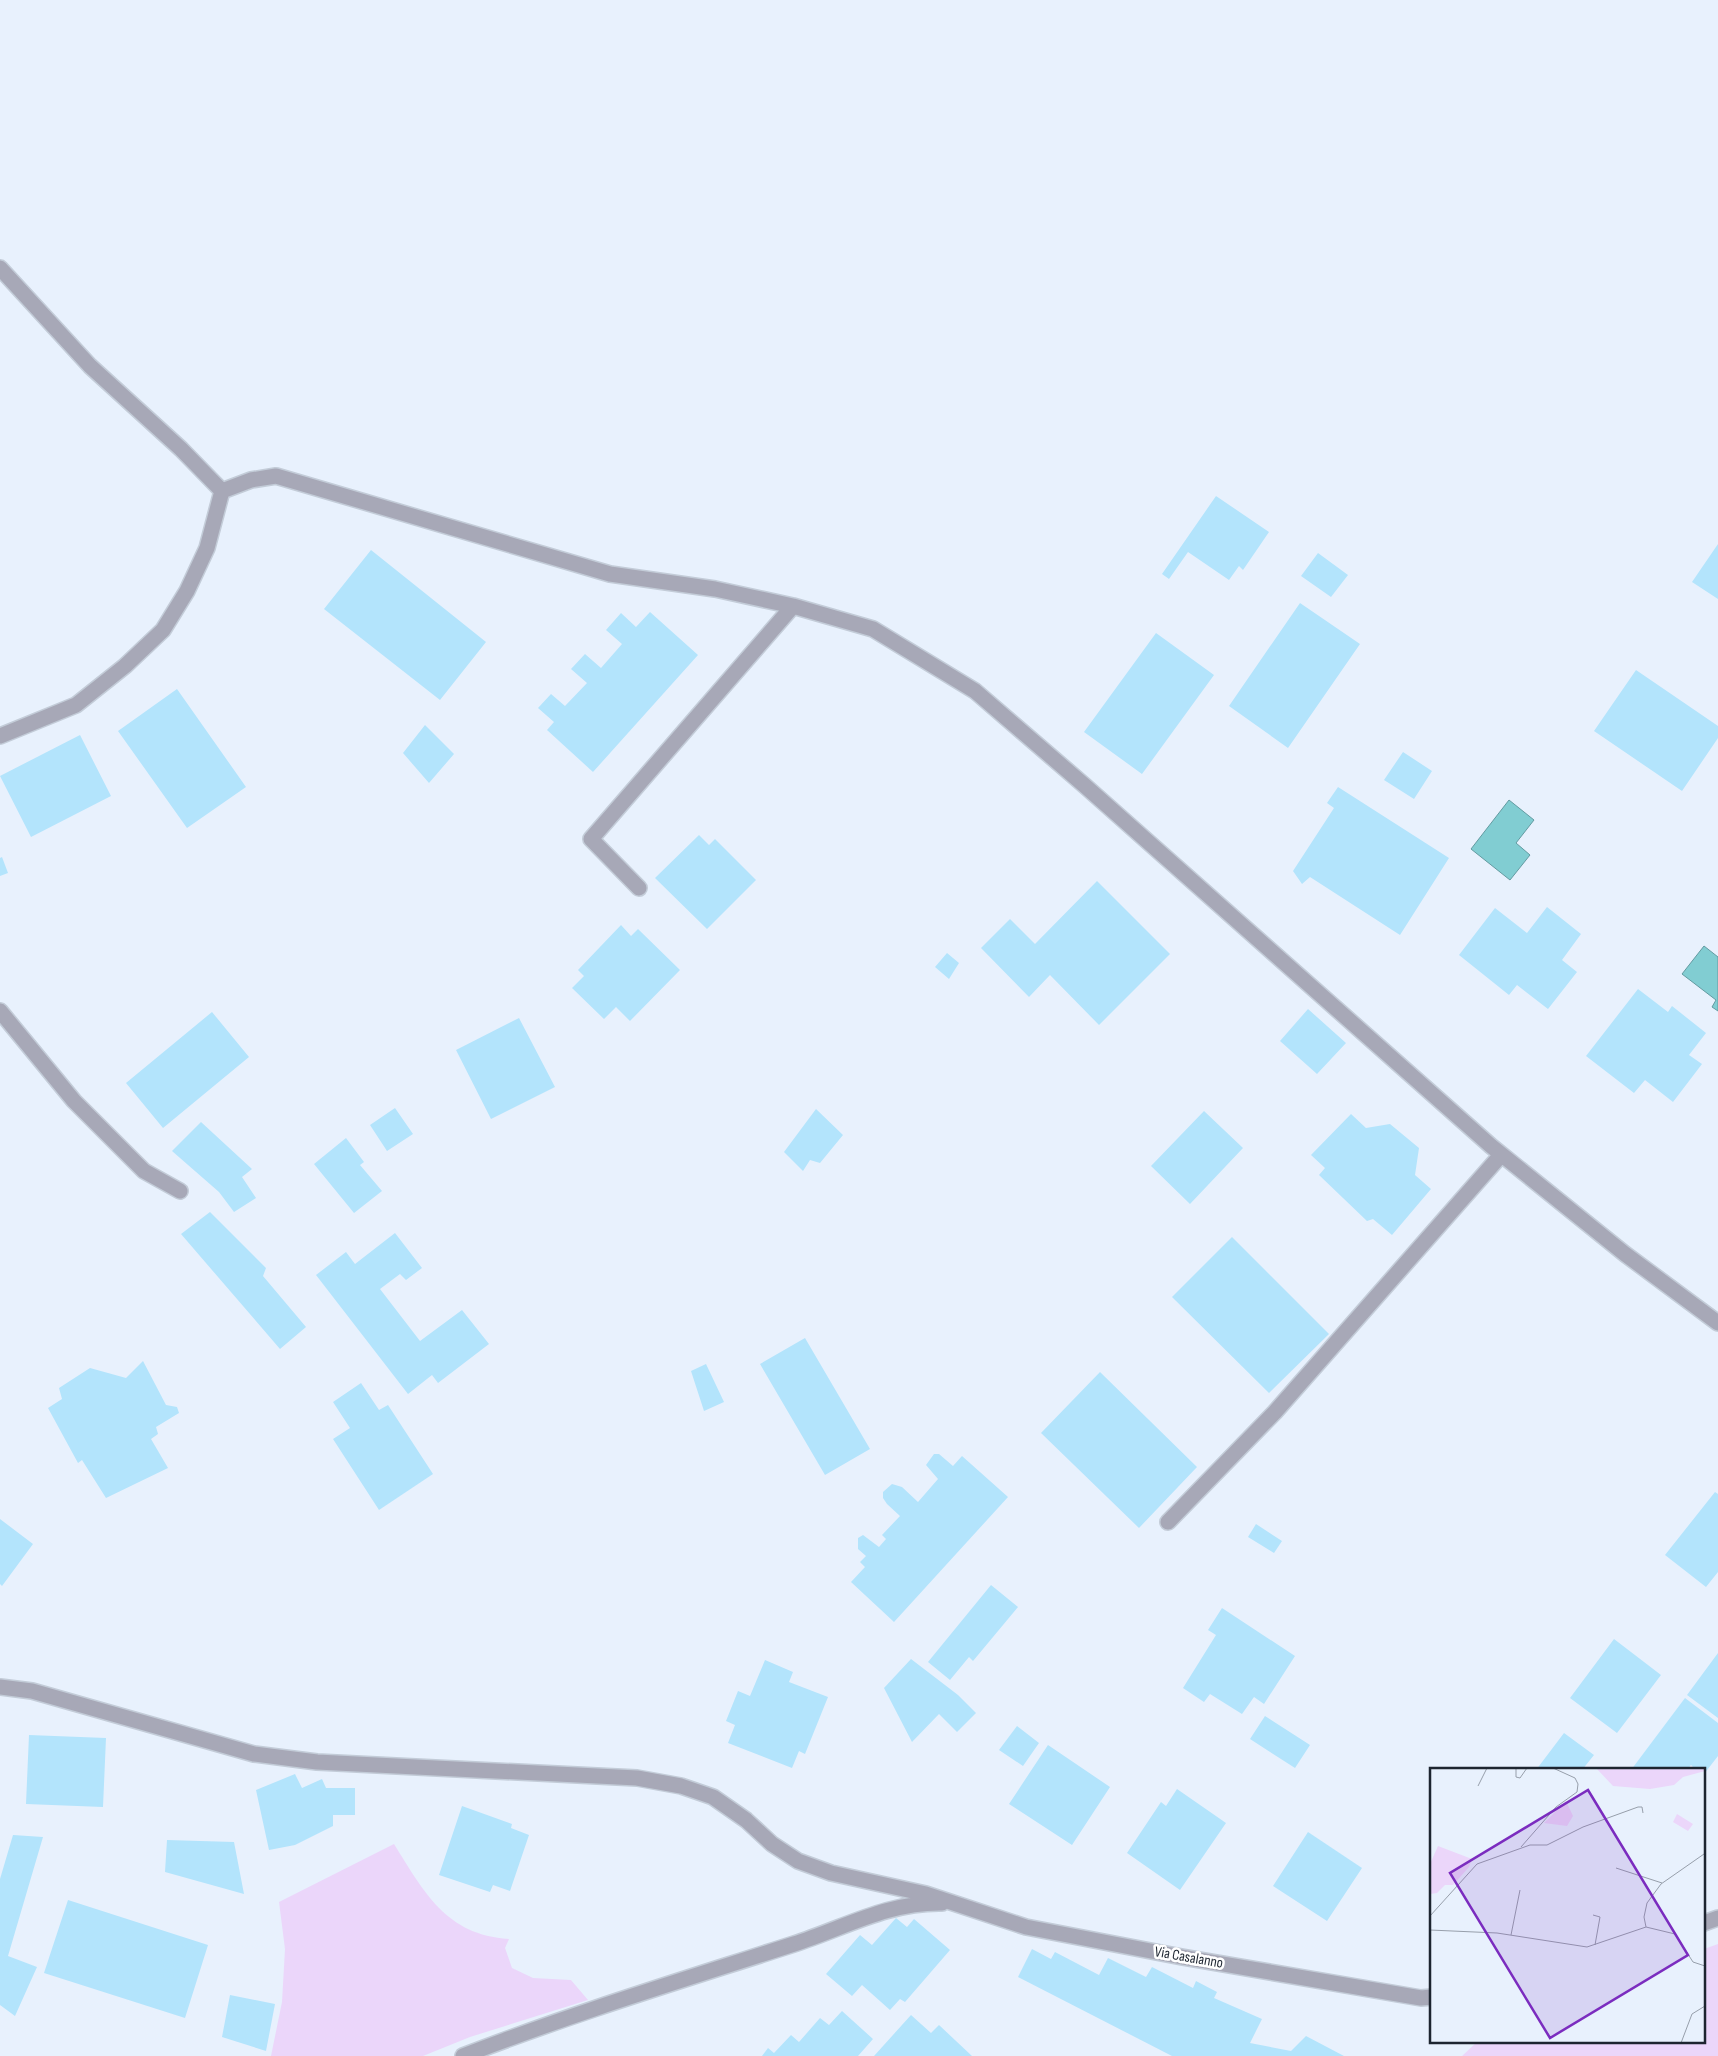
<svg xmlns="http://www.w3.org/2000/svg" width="1718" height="2056" viewBox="0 0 1718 2056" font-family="'Sofia Sans Condensed',sans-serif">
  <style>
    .green { fill: #ebd6fa }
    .water { fill: #81cdd2; stroke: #639ba1 }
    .building { fill: #b3e4fc }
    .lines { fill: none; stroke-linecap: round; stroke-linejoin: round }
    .minor-casing { stroke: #c3ccd8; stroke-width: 18 }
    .minor { stroke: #a7a8b7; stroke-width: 15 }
    .labels { text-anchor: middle; stroke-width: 5; stroke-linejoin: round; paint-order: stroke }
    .street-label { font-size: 15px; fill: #1d2530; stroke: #fff }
    .inset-road { fill: none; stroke: #979fab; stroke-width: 1 }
    .view { fill: #7b2cbf; fill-opacity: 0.15; stroke: #7b2cbf; stroke-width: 2.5 }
    .inset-edge { fill: none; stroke: #1d2530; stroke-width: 2.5 }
  </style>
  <rect width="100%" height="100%" fill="#e8f1fd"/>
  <path class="green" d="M394 1844C424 1892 446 1935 509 1939L505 1948 512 1968 533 1978 571 1980 588 2000 470 2037 423 2056H271L282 2002 285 1949 279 1902Z
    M1718 1944V2056H1462L1477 2042H1704V1949Z"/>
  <path class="water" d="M1509 800 1534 820 1516 843 1530 855 1510 880 1471 849Z
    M1704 946 1718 957V1011L1712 1007 1716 1000 1682 974Z"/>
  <path class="building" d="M1216 496 1269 532 1243 570 1239 566 1229 580 1188 552 1169 579 1162 574Z
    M1718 544V599L1692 582Z
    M371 550 486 642 440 700 324 609Z
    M1318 553 1348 575 1331 597 1301 576Z
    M1300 603 1360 644 1288 748 1229 706Z
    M650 612 698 655 593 772 547 730 554 722 538 708 551 694 565 706 587 683 571 669 585 654 601 668 622 644 606 630 621 613 636 627Z
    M1156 633 1214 675 1142 774 1084 732Z
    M1636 670 1718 726V738L1682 791 1594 731Z
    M177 689 246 787 187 828 118 731Z
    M425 725 454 754 429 783 403 753Z
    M80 735 111 796 31 837 0 776Z
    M1403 752 1432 771 1414 799 1384 780Z
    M1338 787 1449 858 1400 935 1310 877 1302 884 1293 871 1334 808 1327 803Z
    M699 835 709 845 715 839 756 880 707 929 655 878Z
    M2 857 8 873 0 876V858Z
    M1097 881 1170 954 1099 1025 1050 975 1029 997 981 948 1010 919 1035 944Z
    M1547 907 1581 934 1562 960 1577 972 1548 1009 1517 985 1509 995 1459 955 1495 908 1527 933Z
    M621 925 631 936 638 929 680 970 630 1021 616 1007 604 1019 572 988 584 976 578 970Z
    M947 953 959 963 949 979 935 967Z
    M1638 989 1668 1012 1672 1006 1706 1033 1689 1055 1702 1064 1673 1102 1645 1080 1634 1093 1586 1056Z
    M1308 1009 1346 1043 1317 1074 1280 1041Z
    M212 1012 249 1057 163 1128 126 1083Z
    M519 1018 555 1087 491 1119 456 1050Z
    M395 1108 413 1134 387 1151 370 1125Z
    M816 1109 843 1135 820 1163 810 1160 803 1171 784 1152Z
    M1204 1111 1243 1148 1190 1204 1151 1166Z
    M1351 1114 1366 1128 1390 1124 1419 1148 1415 1175 1431 1189 1392 1235 1373 1219 1367 1221 1319 1175 1325 1168 1311 1155Z
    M201 1122 252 1169 242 1177 256 1198 234 1212 219 1192 172 1151Z
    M346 1138 364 1162 360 1165 382 1191 354 1213 314 1164Z
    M210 1212 266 1268 263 1276 306 1327 280 1349 181 1234Z
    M395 1233 422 1268 406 1280 400 1274 380 1289 420 1341 462 1310 489 1344 438 1383 432 1375 408 1394 316 1275 346 1252 355 1264Z
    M1232 1237 1329 1334 1269 1393 1172 1297Z
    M805 1338 870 1449 825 1475 760 1364Z
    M143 1361 166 1405 177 1407 179 1413 156 1427 158 1434 151 1439 168 1468 106 1498 82 1460 78 1463 48 1408 62 1399 59 1388 90 1368 126 1378Z
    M706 1364 724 1402 704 1411 691 1371Z
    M1100 1372 1197 1467 1139 1528 1041 1433Z
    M361 1383 379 1410 388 1405 433 1474 379 1510 333 1439 350 1428 333 1402Z
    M934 1454H939L953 1466 962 1456 1008 1497 894 1622 851 1582 865 1567 860 1562 866 1556 858 1549V1538L863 1535 879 1547 886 1539 882 1535 900 1516 887 1504 883 1498V1492L892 1484 902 1487 918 1502 938 1479 926 1465Z
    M1715 1492 1718 1494V1572L1706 1587 1665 1555Z
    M0 1519 33 1544 2 1586 0 1584Z
    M1256 1524 1282 1541 1274 1553 1248 1537Z
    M991 1585 1018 1607 973 1661 969 1657 950 1680 928 1662Z
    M1222 1608 1295 1656 1264 1704 1254 1697 1242 1714 1210 1694 1204 1702 1183 1688 1216 1635 1208 1630Z
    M1614 1639 1661 1675 1617 1733 1570 1698Z
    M1718 1653V1718L1687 1695Z
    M911 1659 958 1695 976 1713 957 1732 939 1714 912 1742 884 1688Z
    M765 1660 793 1672 789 1682 828 1697 805 1754 799 1751 792 1768 728 1743 735 1725 726 1721 738 1691 750 1696Z
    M1685 1698 1718 1723V1756L1704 1774V1770H1696L1691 1765 1687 1770H1631Z
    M1265 1716 1310 1745 1295 1768 1250 1739Z
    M1017 1726 1039 1743 1023 1766 999 1750Z
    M1564 1733 1594 1755 1582 1770H1536Z
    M29 1735 106 1738 103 1807 26 1804Z
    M1048 1745 1110 1787 1072 1845 1009 1804Z
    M295 1774 302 1788 322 1779 326 1788H355V1815H333V1826L295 1845 269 1850 256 1790Z
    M1177 1789 1226 1823 1180 1890 1127 1853 1161 1802 1166 1806Z
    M462 1806 512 1824 511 1828 529 1835 510 1891 493 1885 490 1892 439 1875Z
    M1308 1832 1362 1868 1327 1921 1273 1886Z
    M13 1835 43 1837 8 1956 37 1967 15 2016 0 2005V1879Z
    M167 1840 234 1842 244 1894 165 1872Z
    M68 1900 208 1945 185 2018 44 1973Z
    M896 1918 907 1927 914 1919 950 1950 905 2002 900 1999 890 2010 862 1985 852 1996 826 1974 860 1935 872 1945Z
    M1032 1949 1051 1959 1055 1952 1099 1975 1108 1958 1146 1977 1152 1967 1193 1988 1196 1981 1217 1992 1214 1998 1262 2019 1250 2043 1291 2051 1306 2036 1344 2056H1172L1018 1977Z
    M230 1995 275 2004 266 2051 222 2037Z
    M842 2011 873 2039 858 2056H762L768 2048 774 2053 791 2035 799 2042 820 2018 829 2025Z
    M911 2015 931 2033 939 2025 972 2056H874Z"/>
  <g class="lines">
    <defs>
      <path id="minor" d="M0 268 90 366 181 449 222 491 207 548 187 591 163 630 125 666 76 705 0 736
        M222 491 251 480 276 476 610 574 715 589 793 606 873 629 975 691 1084 785 1491 1146 1625 1254 1718 1323
        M639 888 591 839 793 606
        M0 1011 74 1101 144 1171 180 1191
        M1168 1522 1275 1412 1501 1155
        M0 1687 32 1691 254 1754 317 1762 637 1778 681 1786 713 1797 746 1820 772 1844 798 1861 831 1873 926 1894 1026 1927 1182 1957 1421 1998 1432 1997
        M1704 1923 1718 1918
        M463 2056C571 2014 683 1980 794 1944 844 1928 888 1902 942 1903"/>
    </defs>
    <use href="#minor" class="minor-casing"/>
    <use href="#minor" class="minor"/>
  </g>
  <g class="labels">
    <g class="street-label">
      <text transform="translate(1189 1957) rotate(10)" y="5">Via Casalanno</text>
    </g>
  </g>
  <g transform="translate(1430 1768)">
    <rect width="275" height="275" fill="#e8f1fd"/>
    <path d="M166 0H275V3L253 9 244 17 220 21 183 18ZM136 33 143 48 137 58 114 55ZM247 46 263 56 258 63 243 54ZM8 78 42 91 39 99 23 117H15L7 125 0 126V96Z" fill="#ebd6fa"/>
    <path class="inset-road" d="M86 0V9L90 10 97 0M48 18 57 0M91 79 126 39 147 24 148 16 145 10 123 0M274 86 231 116 217 135 214 149 216 159 245 166 263 194 275 198M186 100 232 115M163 147 170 149 165 177M0 148 47 96 100 77H117L153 59 208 39H212L213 45M0 162 67 165 157 179 216 159M81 167 90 122M251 275 262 246 275 238"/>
    <path class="view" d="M158 22 258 187 120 270 20 105Z"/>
    <rect width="275" height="275" class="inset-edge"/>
  </g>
</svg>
